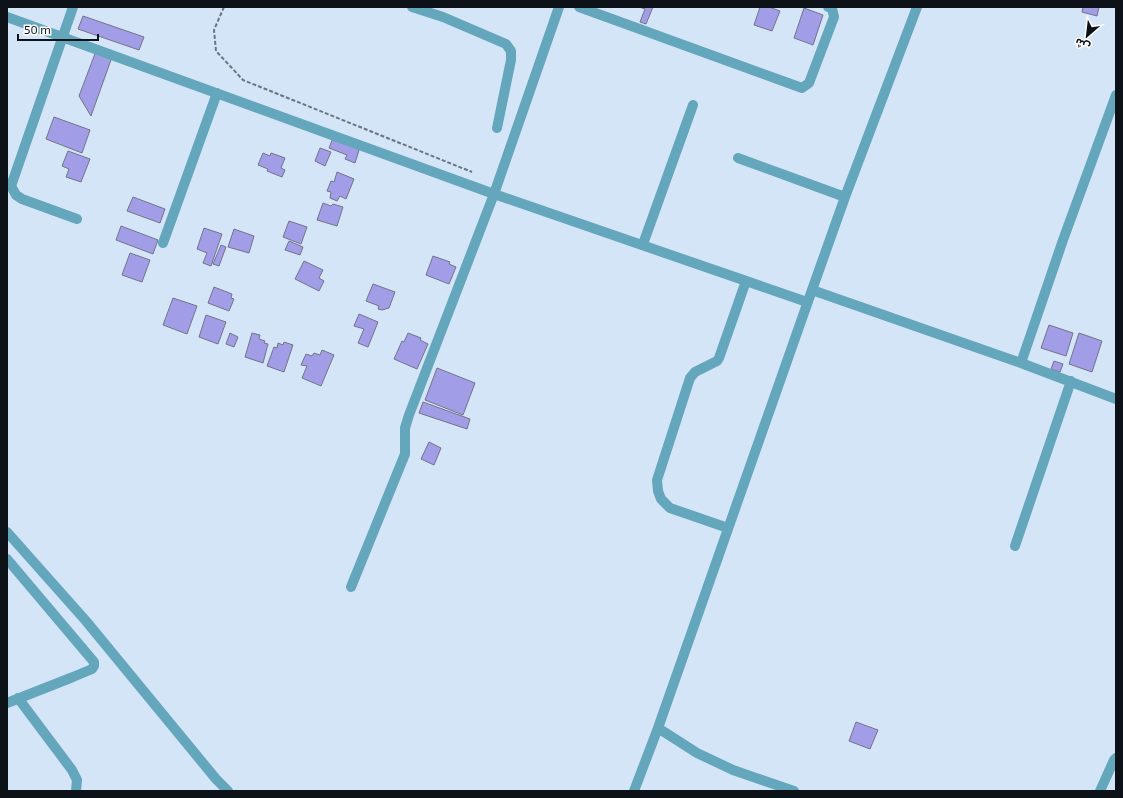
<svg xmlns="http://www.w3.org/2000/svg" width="1123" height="798" viewBox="0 0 1123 798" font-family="'Exo 2','Noto Sans Arabic',sans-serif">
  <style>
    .building { fill: #a19ee7; stroke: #737388 }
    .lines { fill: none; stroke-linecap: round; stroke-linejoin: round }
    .path { stroke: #6b7582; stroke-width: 2; stroke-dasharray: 4 2; stroke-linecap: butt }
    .street { stroke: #64a6bb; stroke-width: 10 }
  </style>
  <rect width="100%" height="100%" fill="#d5e5f8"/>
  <path class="building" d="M639 7H653L646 24 640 22 645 9Z
    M760 7H769L780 11 772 31 754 25Z
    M1083 7H1099L1097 16 1082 12Z
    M804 8 823 15 813 45 794 38Z
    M83 16 144 37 139 50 78 29Z
    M96 51 112 57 91 116 79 96Z
    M54 117 90 130 82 153 46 139Z
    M333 138 360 147 355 163 345 159 347 155 329 148Z
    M320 148 331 152 325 166 315 161Z
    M68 151 90 159 81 182 66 177 69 169 62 166Z
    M263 153 270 156 271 153 285 158 281 168 285 170 282 177 267 171 268 169 258 165Z
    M337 172 354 179 346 199 340 196 337 201 330 198 331 192 327 191 331 181 334 182Z
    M133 197 165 209 160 223 127 211Z
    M323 203 331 206 333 204 343 207 337 226 317 220Z
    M289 221 307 227 301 244 283 237Z
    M121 226 158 240 153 254 116 240Z
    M204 228 222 234 211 266 203 263 207 253 197 249Z
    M234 229 254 236 249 253 228 247Z
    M289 241 303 247 300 255 285 250Z
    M221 245 226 247 219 266 213 264Z
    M130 253 150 260 142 282 122 275Z
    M433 256 450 262 449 264 456 267 449 284 426 275Z
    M304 261 323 270 319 278 324 281 319 291 295 279Z
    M373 284 395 292 389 308 382 310 378 309 379 306 366 301Z
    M214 287 232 294 231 298 234 299 229 311 208 303Z
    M173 298 197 306 187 334 163 325Z
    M359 314 378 322 368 347 358 343 364 329 354 326Z
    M206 315 226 322 218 344 199 337Z
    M1049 325 1073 333 1066 356 1041 348Z
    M230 333 238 337 234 347 226 344Z
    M252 333 260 335 259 339 265 341 264 343 268 344 263 363 245 357Z
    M408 333 421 338 420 340 428 344 417 369 394 359 402 341 404 342Z
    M1079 333 1102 341 1092 372 1069 364Z
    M284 342 293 345 284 372 267 366 274 347 277 348 278 343 283 345Z
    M322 350 334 355 321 386 302 378 307 366 301 365 306 354 312 356 314 353 320 355Z
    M1054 361 1063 364 1060 372 1051 369Z
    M437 368 475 383 463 415 425 400Z
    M423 402 470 419 467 429 419 413Z
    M429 442 441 448 434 465 421 459Z
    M856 722 878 730 870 749 849 741Z"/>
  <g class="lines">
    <path class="path" d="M224 7 214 30 216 51 243 80 472 172"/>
    <path class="street" d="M73 7 11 186 16 195 22 199 77 219
      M412 7 443 17 506 44 511 51V60L497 128
      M559 7 494 194 807 302
      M579 7 802 88 809 83 834 17 832 8 828 7
      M7 17 494 194 409 415 405 428V454L351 587
      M738 158 845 197
      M163 243 217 93
      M643 244 693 105
      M812 290 1021 363 1116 399
      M1021 363 1063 240 1116 95
      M728 528 670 508 661 499 658 491 657 480 690 378 695 372 717 361 719 358 746 281
      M7 532 86 621 216 779 228 791
      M1015 546 1071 381
      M7 559 94 662V666L92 669 73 677 7 703
      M18 698 72 770 77 780 76 791
      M658 728 697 753 733 770 794 791
      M634 791 658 728 812 290 845 197 917 7
      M1100 791 1114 760 1116 758"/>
  </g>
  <rect width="1123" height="798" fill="none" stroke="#0d1219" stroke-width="16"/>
  <g transform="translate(1087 36) rotate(208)" stroke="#ffffff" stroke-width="3" paint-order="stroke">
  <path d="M0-3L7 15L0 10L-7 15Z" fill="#0d1219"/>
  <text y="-6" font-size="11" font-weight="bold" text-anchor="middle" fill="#0d1219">ش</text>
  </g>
  <path d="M18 34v6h80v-6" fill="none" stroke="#0d1219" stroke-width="2"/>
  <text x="24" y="34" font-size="12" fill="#0d1219" stroke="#ffffff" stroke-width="3" paint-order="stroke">50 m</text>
</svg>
